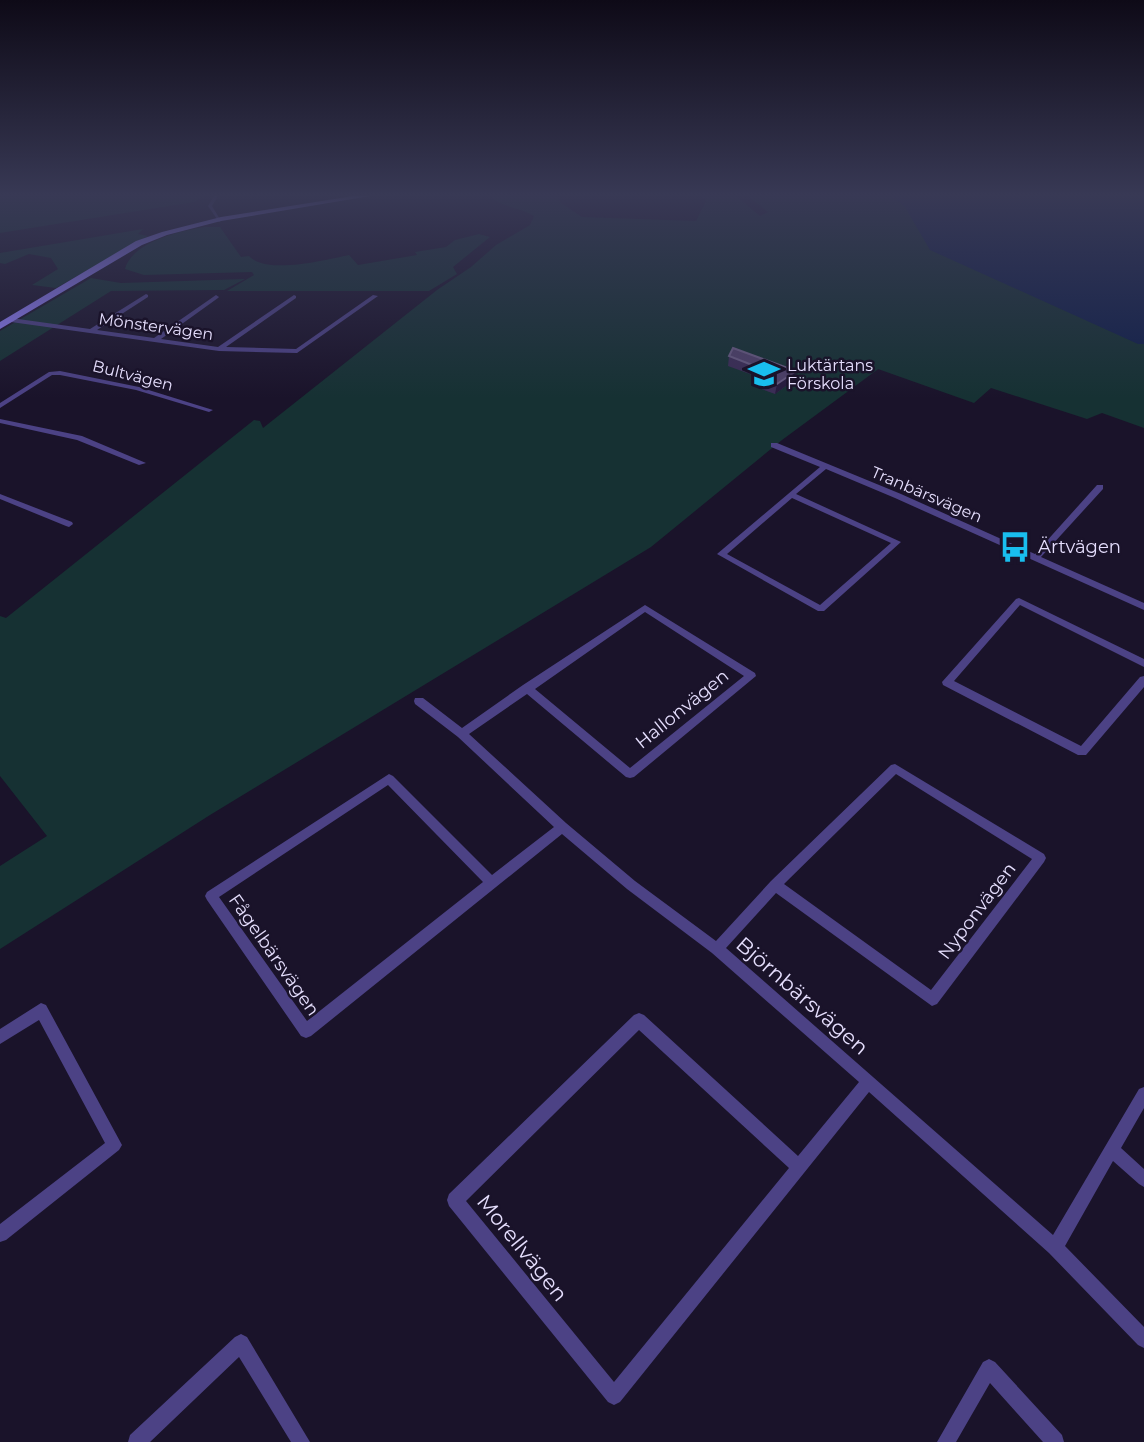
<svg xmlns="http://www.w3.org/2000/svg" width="1144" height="1442" viewBox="0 0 1144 1442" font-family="Montserrat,sans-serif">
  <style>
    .green { fill: #163133 }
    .water { fill: #11204a }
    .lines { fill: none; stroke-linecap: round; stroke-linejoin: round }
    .street { fill: #4c4285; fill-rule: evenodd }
    .secondary { fill: #8e7cf5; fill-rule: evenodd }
    .wall { fill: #3b2d56 }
    .shaded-wall { fill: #261b3d }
    .building { fill: #4d4068; stroke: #65597f; stroke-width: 2 }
    .labels { text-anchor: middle; stroke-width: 5; stroke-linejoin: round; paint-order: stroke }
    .far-street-label { font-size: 16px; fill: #e5defd; stroke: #1a132a }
    .far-poi-label { font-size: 16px; fill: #e5defd; stroke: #1a132a; text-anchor: start }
    .poi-label { font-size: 18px; fill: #e5defd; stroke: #1a132a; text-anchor: start }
    .street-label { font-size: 18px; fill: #e5defd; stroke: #1a132a }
    .near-street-label { font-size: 21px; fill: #e5defd; stroke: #1a132a }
  </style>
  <rect width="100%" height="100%" fill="#1a132a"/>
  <path class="green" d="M0 196H204L194 202 0 233Z
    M493 196H558L561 203 582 217 696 221 706 201 702 196H736L760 216 768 212 748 196H1144V428L1102 413 1087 419 991 388 974 403 878 369 919 339 782 440 651 547 210 815 0 949V866L47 836 0 776V616L6 618 254 420 260 421 263 428 437 290 471 267 496 245 530 225 534 216C520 208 504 207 491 198Z
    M204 227H220L241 257 249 256C267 275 325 260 349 255L358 265 417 255 415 252 446 247 455 240 479 234 490 237 453 267 457 274 429 291H227L254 275 252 272 144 275 125 269C132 242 180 231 204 227Z
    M143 229 138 234 148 236 56 288 32 285 58 269 51 258 29 254 5 264 0 263V253Z
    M91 278 121 283 245 279 224 290 111 291 0 361V331Z"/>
  <path class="water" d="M892 196H1144V344H1138L930 250 905 207Z"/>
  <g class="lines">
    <path class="street" d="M214 196H218L212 206 221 221 219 222 208 206Z
      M146 294 148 295V297L97 330 154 338 216 295 219 297 218 298 161 339 218 347 294 295 296 296V298L226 347 296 349 373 295 378 296 297 353 219 351 11 322 8 320 11 318 90 329Z
      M60 371 139 387 213 410 209 412 136 390 60 375H52L0 408V403L49 372Z
      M0 419 82 436 146 463 139 465 77 440 0 423Z
      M771 443H777L901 494 1035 554 1097 485H1103V489L1041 557 1144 603V610L895 498 826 469 796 494 901 542 824 611H818L717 554 820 467 771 447ZM792 498 891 543 820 605 727 554Z
      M0 494 72 522 73 524 69 527 66 526 0 499Z
      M1019 598 1144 659V667L1020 605 954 681 1081 746 1140 677 1144 676V687L1086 755H1078L943 685 942 682 1016 599Z
      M645 605 755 673 756 676 634 777 630 778 626 777 527 694 469 734 566 823 635 881 716 941 771 881 891 765 895 764 1044 854 1046 858 1044 862 937 1004 932 1006 776 893 726 948 1053 1235 1139 1089 1144 1087V1108L1121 1148 1144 1169V1187L1139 1184 1113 1161 1065 1246 1144 1327V1348L1138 1345 1049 1253 869 1092 620 1402 614 1405 608 1402 449 1206 447 1200 449 1194 634 1015 639 1013 644 1015 798 1156 859 1082 712 953 627 889 562 834 311 1036 306 1038 301 1036 207 900 205 896 207 892 389 774 393 776 492 875 554 827 458 737 415 704 414 701 415 698H423L462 728 523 685ZM645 612 744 676 630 768 535 689ZM896 774 1032 859 931 990 784 884ZM388 785 483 882 307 1021 219 897ZM639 1030 789 1168 614 1382 466 1201Z
      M41 1003 46 1005 122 1145 119 1150 6 1240 0 1242V1224L105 1143 39 1020 0 1044V1029Z
      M241 1334 247 1337 310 1442H291L239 1357 150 1442H128L130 1435 235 1337Z
      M989 1359 995 1362 1062 1435 1064 1442H1043L990 1383 956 1442H937L983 1362Z"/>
    <path class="secondary" d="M353 196H370L221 221 167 235 142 245 0 329V322L136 241 162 232 221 217Z"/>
  </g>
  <path class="wall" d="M729 356 796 371 794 380 775 394 759 388 761 378 728 366Z"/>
  <path class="shaded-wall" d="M796 371 794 380 775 394 777 384Z"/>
  <path class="building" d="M733 348 796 371 777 384 761 379 770 372 729 356Z"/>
  <linearGradient id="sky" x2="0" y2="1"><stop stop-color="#0e0a17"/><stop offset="0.49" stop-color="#383955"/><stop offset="1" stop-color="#383955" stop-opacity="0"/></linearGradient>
  <rect width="1144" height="398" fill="url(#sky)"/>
  <defs>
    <symbol id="school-bare" viewBox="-9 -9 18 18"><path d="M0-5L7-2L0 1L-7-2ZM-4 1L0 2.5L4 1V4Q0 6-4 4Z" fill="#19beee" stroke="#1a132a" stroke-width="2.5" paint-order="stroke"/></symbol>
    <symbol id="bus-bare" viewBox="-9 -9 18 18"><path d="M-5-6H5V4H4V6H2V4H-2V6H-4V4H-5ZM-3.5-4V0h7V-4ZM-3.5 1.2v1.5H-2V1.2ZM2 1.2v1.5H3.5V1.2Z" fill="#19beee" stroke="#1a132a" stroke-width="2.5" paint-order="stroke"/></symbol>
  </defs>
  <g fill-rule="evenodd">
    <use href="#school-bare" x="742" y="352" width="44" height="44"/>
    <use href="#bus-bare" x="993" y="525" width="44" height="44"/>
  </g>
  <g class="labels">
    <g class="far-street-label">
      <text transform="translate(156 326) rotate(8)" y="6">Mönstervägen</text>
      <text transform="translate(133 375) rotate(14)" y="6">Bultvägen</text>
      <text transform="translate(927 494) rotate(23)" y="6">Tranbärsvägen</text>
    </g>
    <g class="far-poi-label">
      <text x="787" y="371">Luktärtans<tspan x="787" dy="18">Förskola</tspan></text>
    </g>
    <g class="poi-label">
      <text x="1038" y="553">Ärtvägen</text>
    </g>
    <g class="street-label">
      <text transform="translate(682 709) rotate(-39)" y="6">Hallonvägen</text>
      <text transform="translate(977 911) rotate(-53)" y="6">Nyponvägen</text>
      <text transform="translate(274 955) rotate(55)" y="6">Fågelbärsvägen</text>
    </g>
    <g class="near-street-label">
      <text transform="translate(802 996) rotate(41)" y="7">Björnbärsvägen</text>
      <text transform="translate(522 1248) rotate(51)" y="7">Morellvägen</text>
    </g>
  </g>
</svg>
